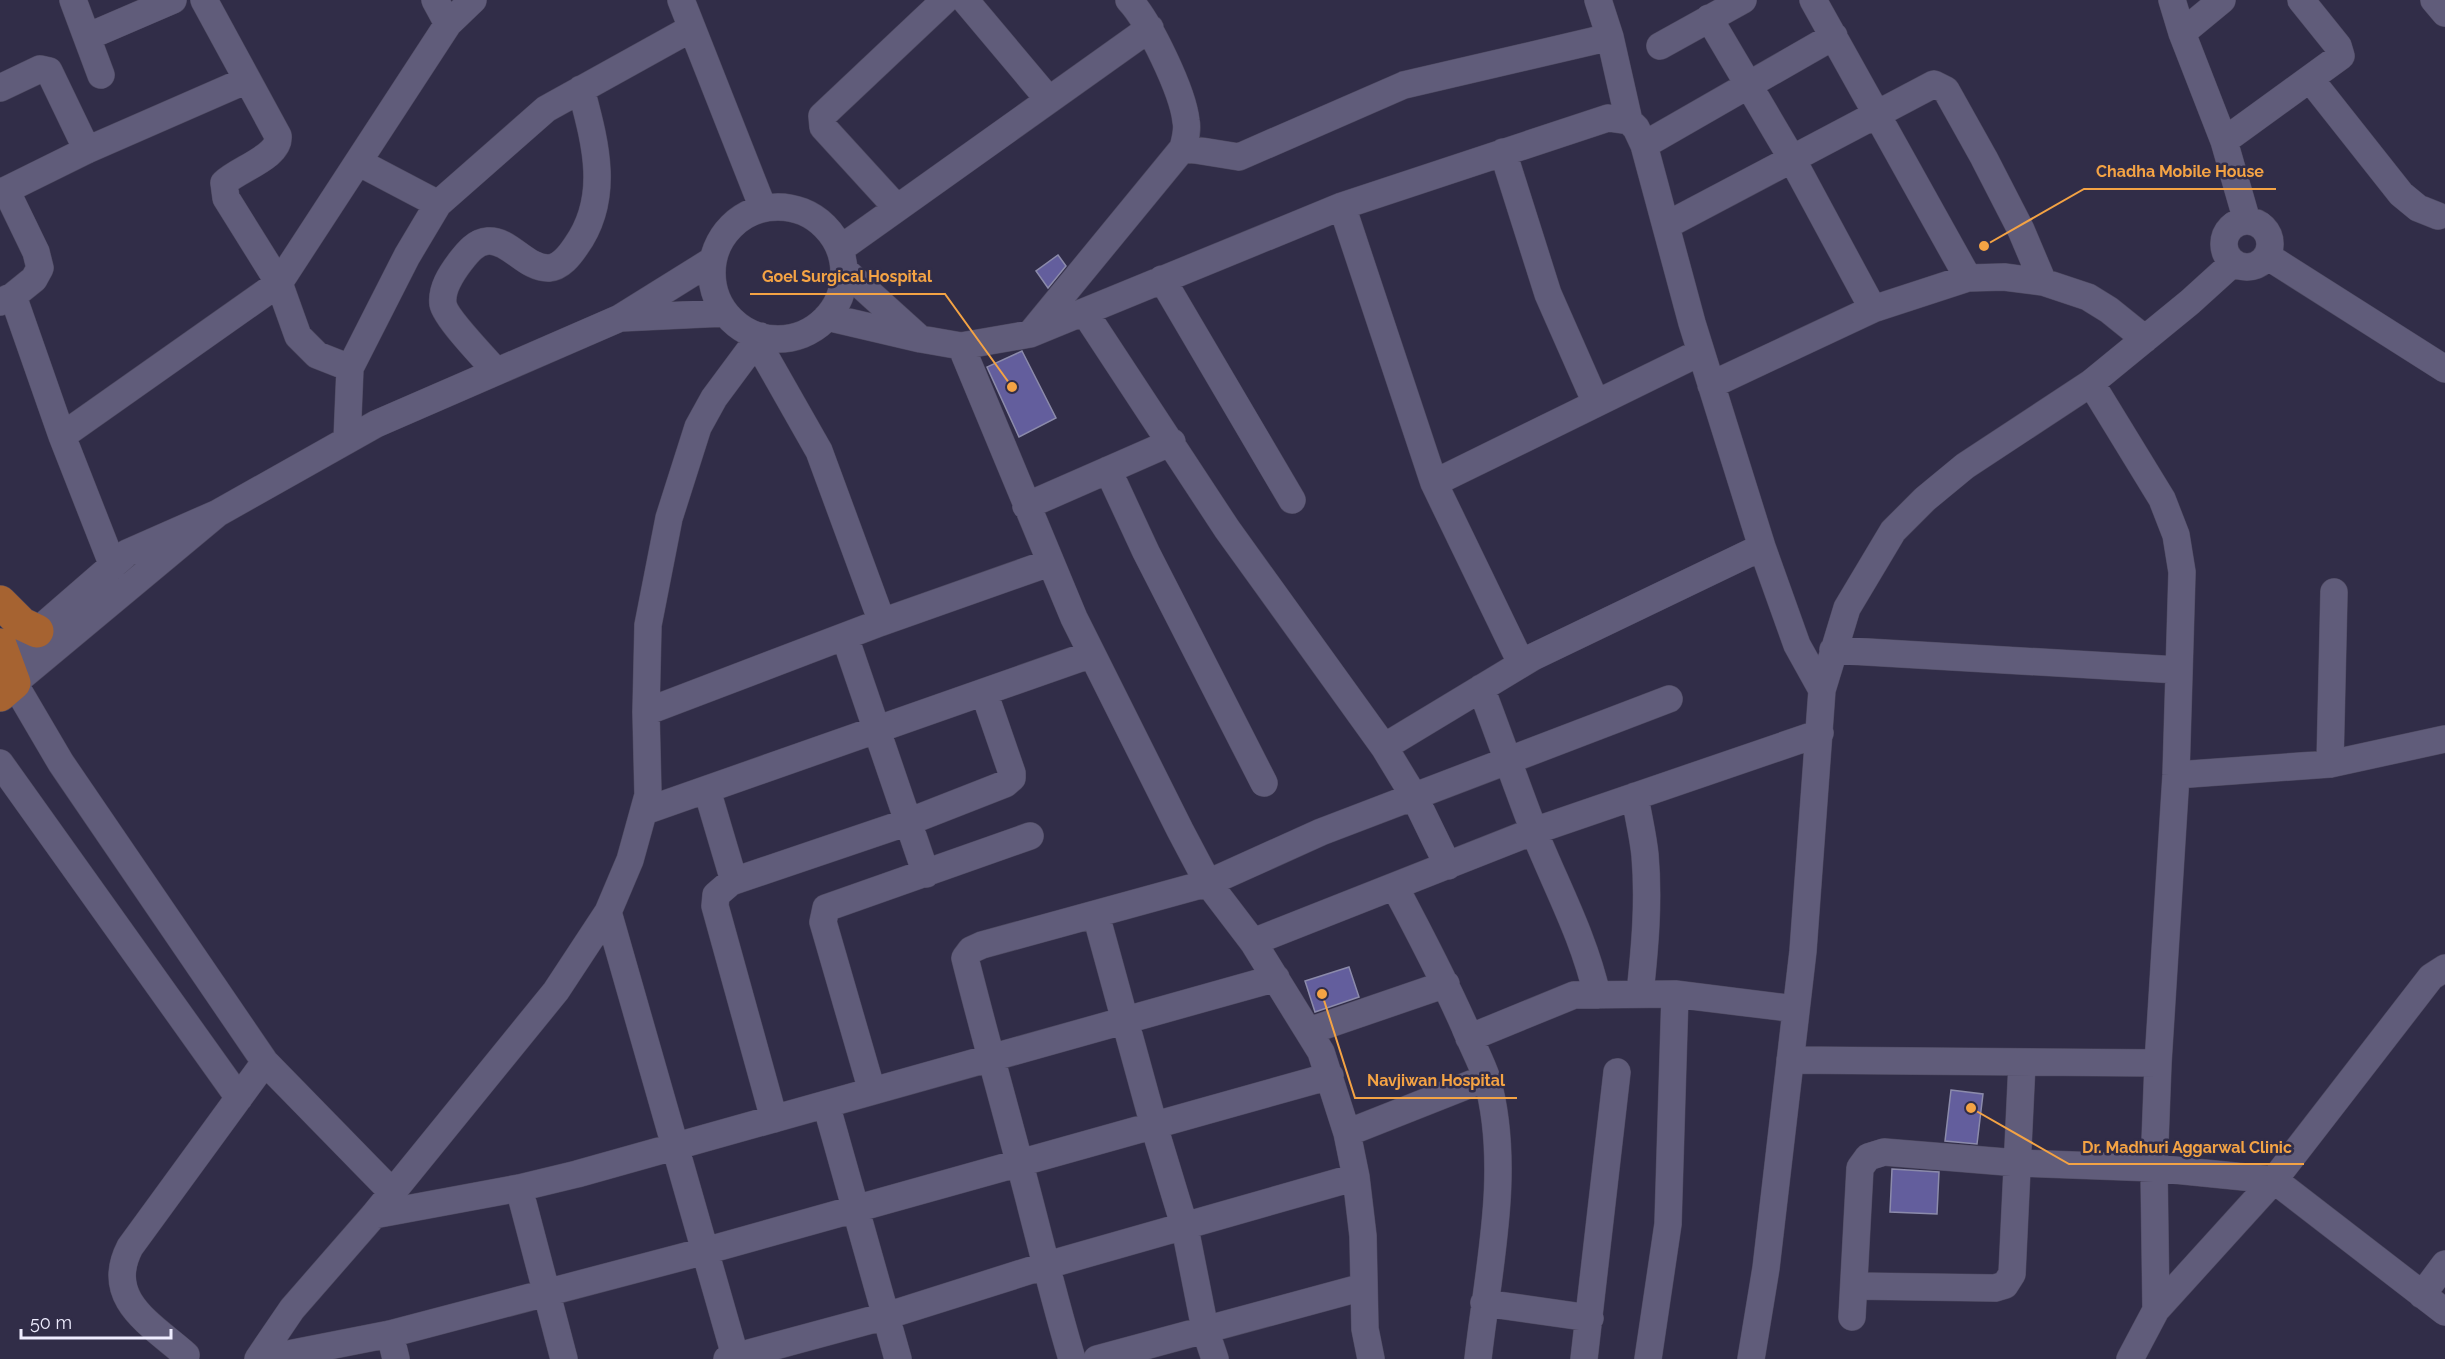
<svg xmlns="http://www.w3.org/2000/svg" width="2445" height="1359" viewBox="0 0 2445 1359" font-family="Raleway,sans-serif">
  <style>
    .building { fill: #635e9d; stroke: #8c8bab; stroke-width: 1.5 }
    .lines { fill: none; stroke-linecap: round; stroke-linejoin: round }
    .minor-casing { stroke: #4d4960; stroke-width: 28 }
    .major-casing { stroke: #4d4960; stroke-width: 34 }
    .minor { stroke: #605c7a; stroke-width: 27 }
    .major { stroke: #a66331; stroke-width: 33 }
    .leader { fill: none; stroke: #f4a344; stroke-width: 2 }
    .callout-dot { fill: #f4a344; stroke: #312d48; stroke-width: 2 }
    .callout-label { font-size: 16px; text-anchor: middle; font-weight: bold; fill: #f4a344; stroke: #312d48; stroke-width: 5; stroke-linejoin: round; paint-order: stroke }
  </style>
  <rect width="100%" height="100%" fill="#312d48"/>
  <path class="building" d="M1058 255 1066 266 1048 288 1036 271Z
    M1022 351 1056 418 1019 437 987 367Z
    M1349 967 1359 997 1315 1012 1305 981Z
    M1951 1090 1983 1094 1977 1144 1945 1141Z
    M1892 1169 1939 1172 1937 1214 1890 1212Z"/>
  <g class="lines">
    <defs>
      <path id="minor" d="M73 0 101 75
        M204 0 278 136C280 157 238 169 224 183L226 198 279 283 298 336 317 355 350 368 347 440
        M435 0 448 24
        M681 0 763 208
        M965 0 1049 100
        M1598 0 1610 37 1629 121
        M1813 0 1968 278
        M2172 0 2182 33 2224 141 2247 221
        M2434 0 2445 13
        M1709 18 1791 157 1873 309
        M2182 33 2222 0
        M87 37 173 0
        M1660 46 1743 0
        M2310 79 2401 194 2418 208 2438 216
        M0 88 40 69 49 71 87 150
        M2224 141 2341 56 2338 46 2301 0
        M1644 145 1834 36
        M1183 148 1239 157 1404 85 1610 37
        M1503 152 1548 294 1596 403
        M6 190 36 252 40 268 34 279 13 296
        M0 193 87 150 247 80
        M438 204 546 109 692 28
        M1342 206 1434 483 1521 663
        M712 273a66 66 0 1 1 132 0a66 66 0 1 1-132 0Z
        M897 208 823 127 822 116 945 0
        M2224 244a23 23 0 1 1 46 0a23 23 0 1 1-46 0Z
        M1667 225 1934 84 1946 90 1984 158 2021 230 2043 282
        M840 249 1150 28
        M2267 256 2445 369
        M844 270 918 337
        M1162 279 1292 500
        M0 302 13 296 62 436 113 566
        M1085 313 1227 529 1384 747 1415 798 1448 866
        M827 317 921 339 961 346 1030 334 1342 206 1608 118 1629 121 1636 128 1644 145 1692 323 1762 547 1797 645 1822 690
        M621 318 725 313
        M1032 332 1183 148C1185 140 1188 130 1186 121 1183 92 1149 21 1129 0
        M757 342 819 451 882 622
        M961 346 1074 618 1180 830 1208 883 1253 942 1321 1052 1347 1133 1356 1177 1363 1236 1365 1329 1371 1359
        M350 368 407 256 438 204 360 163
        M496 371C485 359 445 317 443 304 441 289 451 274 460 262 467 253 475 242 488 241 509 239 526 269 549 268 561 267 570 255 576 246 611 197 595 142 581 89
        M2091 383 2162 499 2176 535 2182 572 2176 775 2158 1063 2154 1168 2156 1310
        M1711 385 1873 309 1968 278 2004 277 2043 282 2088 297 2109 310 2145 339
        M62 436 279 283 448 24 473 0
        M1108 470 1146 552 1264 783
        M1434 483 1701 352
        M1026 506 1172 442
        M218 513 14 683 61 763 265 1062 392 1192
        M845 637 926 874
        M1833 650 2178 670
        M5 659 127 553 218 513 376 424 620 318 713 260
        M1481 688C1499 735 1516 784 1534 831 1556 886 1584 937 1597 995
        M646 712 882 622 1049 563
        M1384 747 1533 657 1762 547
        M0 763 239 1098
        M2330 764 2334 592
        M2176 775 2330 764 2445 739
        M707 790 734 881
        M1635 796C1638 816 1643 835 1645 855 1649 901 1645 947 1640 993
        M645 811 1092 654
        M1395 887C1419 932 1443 978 1464 1025 1471 1043 1481 1061 1487 1079 1512 1169 1488 1269 1478 1359
        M608 912 736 1359
        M1096 915 1154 1126 1185 1228 1205 1329 1215 1359
        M1253 942 1534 831 1820 733
        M1309 1031 1446 984
        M1469 1038 1574 995 1675 994 1796 1009
        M1790 1060 2158 1063
        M872 1091 823 922 826 908 1030 836
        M826 1104 898 1359
        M774 1119 715 906 716 895 731 882 908 822 1005 784 1012 778V773L984 692
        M1347 1133 1486 1078
        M519 1188 564 1359
        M374 1215 519 1188 577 1174 1276 978
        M1855 1286 1995 1288 2005 1285 2012 1274 2022 1063
        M2422 1295 2445 1264
        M1484 1303 1590 1318
        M1852 1317 1860 1168 1868 1157 1884 1152 2018 1163 2154 1168 2274 1180 2445 1312
        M390 1334 396 1359
        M186 1355C151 1324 103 1299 130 1247L265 1062
        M258 1359 292 1309 374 1215 556 991 608 912 630 860 648 795 646 712 648 625 669 518 698 427 714 398 760 336
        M263 1359 390 1334 705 1251 1330 1076
        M727 1359 886 1316 1044 1266 1356 1177
        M1072 1359C1052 1293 1037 1227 1019 1161 1001 1093 982 1026 965 958L971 950 982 945 1208 883 1321 832 1669 699
        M1097 1359 1363 1287
        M1584 1359 1617 1072
        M1648 1359 1668 1224 1675 994
        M1751 1359 1766 1268 1803 951 1822 690 1847 608 1893 531 1925 499 1965 466 2091 383 2190 302 2233 263
        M2130 1359 2156 1310 2274 1180 2431 977 2445 968"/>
      <path id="major" d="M0 602 22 624 37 631
        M0 645 14 683 0 695"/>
    </defs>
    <use href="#minor" class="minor-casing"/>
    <use href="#major" class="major-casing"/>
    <use href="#minor" class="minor"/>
    <use href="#major" class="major"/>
  </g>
  <path class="leader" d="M1984 246L2084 189H2276M1012 387L945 294H750M1322 994L1355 1098H1517M1971 1108L2069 1164H2304"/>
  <g class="callout-dot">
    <circle cx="1984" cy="246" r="6"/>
    <circle cx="1012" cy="387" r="6"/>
    <circle cx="1322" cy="994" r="6"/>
    <circle cx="1971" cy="1108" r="6"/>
  </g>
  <g class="callout-label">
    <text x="2180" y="177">Chadha Mobile House</text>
    <text x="847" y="282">Goel Surgical Hospital</text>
    <text x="1436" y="1086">Navjiwan Hospital</text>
    <text x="2187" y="1153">Dr. Madhuri Aggarwal Clinic</text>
  </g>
  <path d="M21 1329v9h150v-9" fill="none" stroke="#efedff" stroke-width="3"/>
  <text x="30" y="1329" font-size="18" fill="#efedff" stroke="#312d48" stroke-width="4.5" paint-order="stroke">50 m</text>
</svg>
